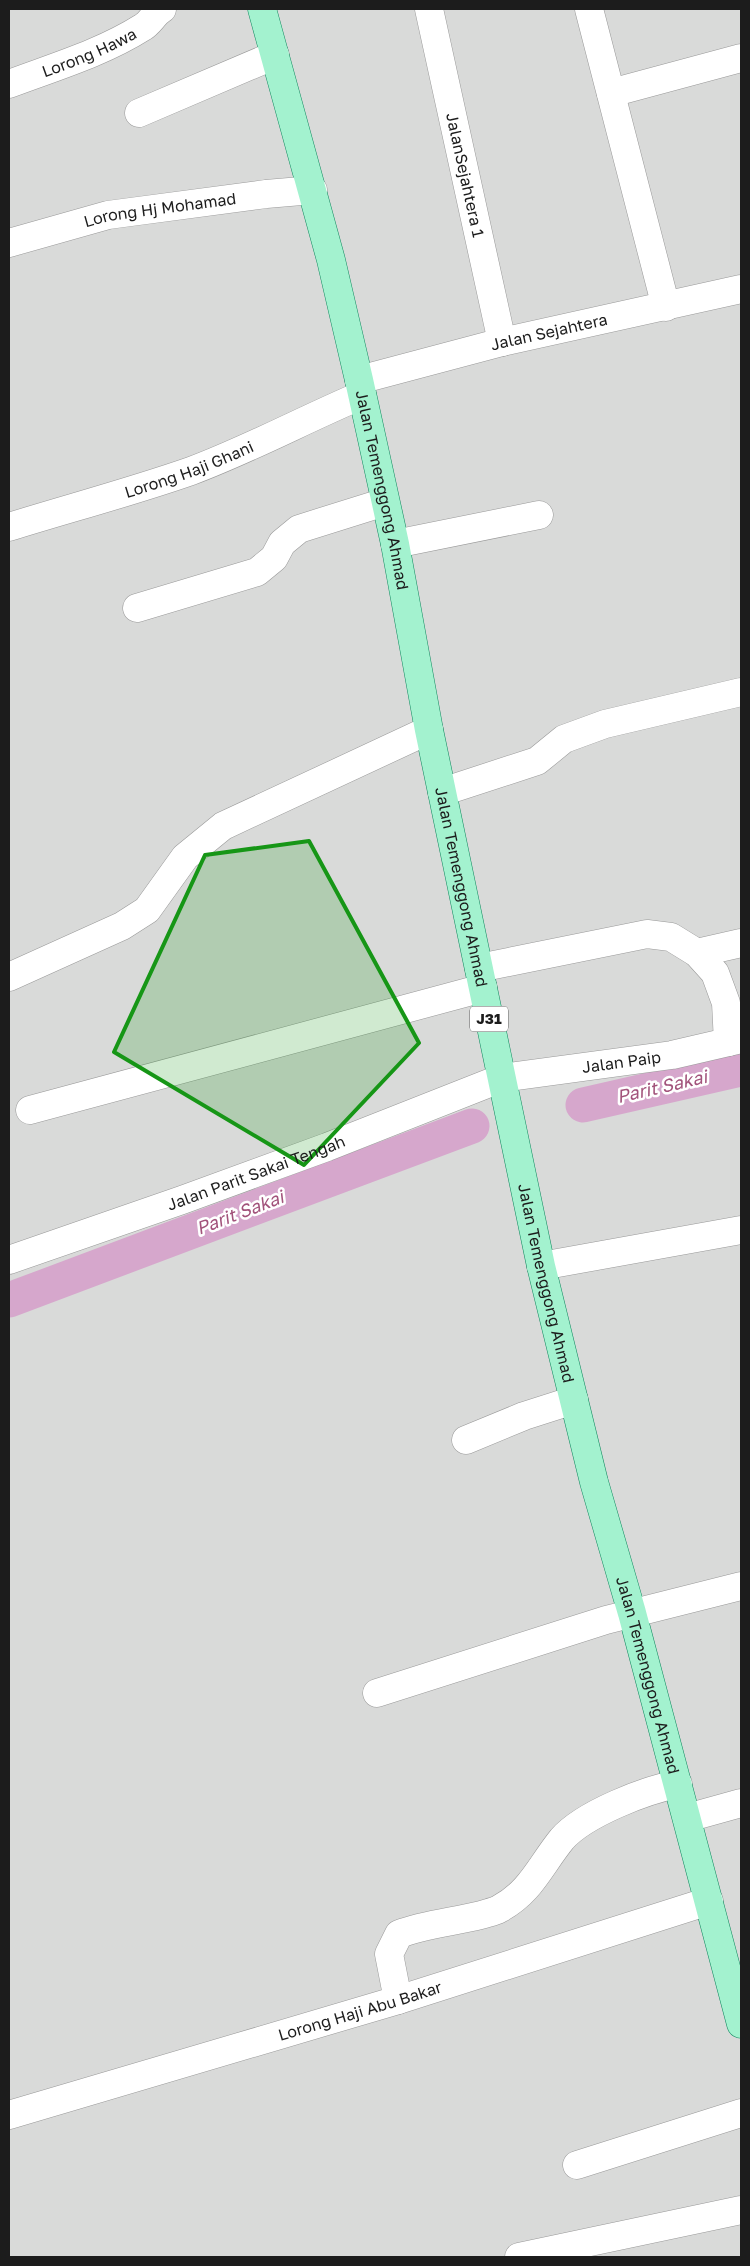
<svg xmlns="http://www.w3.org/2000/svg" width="750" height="2266" viewBox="0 0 750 2266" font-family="'Golos Text',sans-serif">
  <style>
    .residential { fill: #d9dad9 }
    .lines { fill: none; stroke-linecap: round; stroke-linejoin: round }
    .canal { stroke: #d6a7cc; stroke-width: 35 }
    .minor-casing { stroke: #999; stroke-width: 29 }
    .major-casing { stroke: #0f865d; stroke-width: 29 }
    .minor { stroke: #fff; stroke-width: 28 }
    .major { stroke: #a3f2cf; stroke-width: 28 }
    .marked { fill: #169616; fill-opacity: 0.2; stroke: #169616; stroke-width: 4; stroke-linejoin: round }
    .labels { text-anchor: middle; stroke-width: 5; stroke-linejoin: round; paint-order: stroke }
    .shield { fill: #fff; stroke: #606060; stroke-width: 1 }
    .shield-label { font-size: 15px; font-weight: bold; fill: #1c1c1c }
    .street-label { font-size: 16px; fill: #1c1c1c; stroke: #fff }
    .water-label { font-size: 18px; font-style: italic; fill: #a2537b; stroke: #fff }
  </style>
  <rect width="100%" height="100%" fill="#e3ede9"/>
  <path class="residential" d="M9 9H741V2257H9Z"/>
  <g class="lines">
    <path class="canal" d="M583 1105 741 1069
      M9 1300 472 1126"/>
    <defs>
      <g id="minor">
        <path id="s1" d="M429 9 502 342"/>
        <path d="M589 9 666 307"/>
        <path id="s2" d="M9 84C54 67 102 53 143 27 150 23 154 14 162 9"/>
        <path d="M611 93 741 58"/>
        <path d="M139 113 275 55"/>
        <path id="s3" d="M9 243 108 215 266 194 313 190"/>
        <path id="s4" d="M359 380 502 342 741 289"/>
        <path id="s5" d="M9 527C70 508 131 492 191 471 250 449 305 419 362 395"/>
        <path d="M395 544 539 515"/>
        <path d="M137 608 257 572 274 558 282 543 299 529 385 502"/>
        <path d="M442 792 537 761 564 739 605 724 741 692"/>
        <path d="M697 953 741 943"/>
        <path d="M479 968 647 934 671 937 697 953 715 973 726 1003 728 1042"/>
        <path d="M9 977 122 926 147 910 185 857 223 826 429 730"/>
        <path d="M30 1110 483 988"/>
        <path id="s6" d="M9 1260 182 1200 327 1147 502 1078 672 1055 741 1039"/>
        <path d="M541 1266 741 1230"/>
        <path d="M466 1440 524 1416 574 1400"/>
        <path d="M377 1693 606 1620 741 1586"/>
        <path d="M687 1818 741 1803"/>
        <path d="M398 2000 389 1954 399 1934C425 1924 453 1922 481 1915 486 1913 494 1912 499 1909 531 1892 540 1866 562 1839 584 1814 645 1790 678 1784"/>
        <path id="s7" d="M9 2115 398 2000 709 1901"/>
        <path d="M577 2165 741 2113"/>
        <path d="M519 2257 741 2210"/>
      </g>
      <g id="major">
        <path id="s8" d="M262 9 331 260 359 380 395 544 429 730 541 1266 594 1482 632 1613 741 2024"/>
      </g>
    </defs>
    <use href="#minor" class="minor-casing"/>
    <use href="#major" class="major-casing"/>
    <use href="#minor" class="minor"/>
    <use href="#major" class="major"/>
  </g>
  <path class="marked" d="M309 841 419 1043 304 1165 114 1052 205 855Z"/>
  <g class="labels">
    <rect class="shield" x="470" y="1006.5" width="38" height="25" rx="4"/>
    <g class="shield-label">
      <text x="489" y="1024">J31</text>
    </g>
    <g class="street-label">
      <text dy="6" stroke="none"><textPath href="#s2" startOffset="86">Lorong Hawa</textPath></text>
      <text dy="6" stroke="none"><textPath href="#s1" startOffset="170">JalanSejahtera 1</textPath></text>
      <text dy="6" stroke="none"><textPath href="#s3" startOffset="155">Lorong Hj Mohamad</textPath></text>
      <text dy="6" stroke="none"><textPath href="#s4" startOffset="196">Jalan Sejahtera</textPath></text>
      <text dy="6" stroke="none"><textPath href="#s5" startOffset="189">Lorong Haji Ghani</textPath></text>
      <text dy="6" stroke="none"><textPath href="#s8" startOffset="496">Jalan Temenggong Ahmad</textPath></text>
      <text dy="6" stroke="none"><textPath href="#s8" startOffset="901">Jalan Temenggong Ahmad</textPath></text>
      <text dy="6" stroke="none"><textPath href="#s6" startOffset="646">Jalan Paip</textPath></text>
      <text dy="6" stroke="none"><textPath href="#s6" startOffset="262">Jalan Parit Sakai Tengah</textPath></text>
      <text dy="6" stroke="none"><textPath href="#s8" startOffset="1306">Jalan Temenggong Ahmad</textPath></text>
      <text dy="6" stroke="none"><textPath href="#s8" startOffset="1711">Jalan Temenggong Ahmad</textPath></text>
      <text dy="6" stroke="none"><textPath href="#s7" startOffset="366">Lorong Haji Abu Bakar</textPath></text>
    </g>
    <g class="water-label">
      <text transform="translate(662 1087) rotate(-13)" y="6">Parit Sakai</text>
      <text transform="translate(240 1213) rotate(-21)" y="6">Parit Sakai</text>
    </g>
  </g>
  <rect width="750" height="2266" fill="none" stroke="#1c1c1c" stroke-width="20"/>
</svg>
